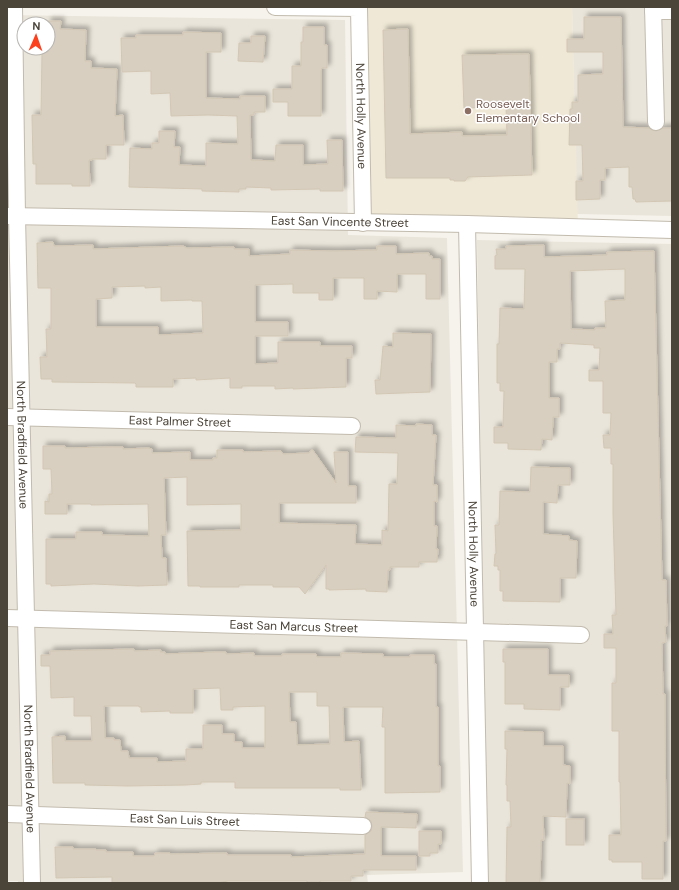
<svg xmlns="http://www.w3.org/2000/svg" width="679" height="890" viewBox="0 0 679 890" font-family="'DM Sans',sans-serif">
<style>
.residential{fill:#eae5da;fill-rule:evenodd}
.education{fill:#efe8d6}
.building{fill:#d8cfc1;stroke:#d3c7b4;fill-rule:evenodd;filter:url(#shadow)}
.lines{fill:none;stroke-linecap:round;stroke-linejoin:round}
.minor-casing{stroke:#c2bbae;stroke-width:18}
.minor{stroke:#fff;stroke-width:16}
.education-dot{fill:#8d6e63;stroke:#fff;stroke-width:1.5}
.labels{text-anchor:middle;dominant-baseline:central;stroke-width:3;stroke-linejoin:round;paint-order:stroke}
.education-label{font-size:12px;fill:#785e54;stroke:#fff;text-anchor:start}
.street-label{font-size:12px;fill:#4b4439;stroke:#fff}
</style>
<defs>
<filter id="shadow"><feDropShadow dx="3.5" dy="-3.5" stdDeviation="2" flood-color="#0004"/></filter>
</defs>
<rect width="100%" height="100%" fill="#f6f3ec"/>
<g class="residential">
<polygon points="572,7 672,7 672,216 577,214"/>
<path d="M7,15L345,20L348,235L447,238L463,872L367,875L368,883H18V881H7ZM24,24H48V48H24Z"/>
<polygon points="477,240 672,244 672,883 487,883"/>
</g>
<polygon class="education" points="275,7 572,7 578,228 363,223 359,8"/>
<g class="building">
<polygon points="584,17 621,17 623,127 649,128 652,130 656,131 663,128 672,128 672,201 636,202 635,199 633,199 632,187 629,187 629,167 605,168 605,180 600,180 600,199 576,200 576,181 583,181 582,145 569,145 570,109 572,109 572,102 578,102 578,75 603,74 603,52 567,52 567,39 584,39"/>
<polygon points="48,21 61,21 60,29 86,30 85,61 91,61 91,68 117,69 115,116 123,115 124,145 106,145 106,159 92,159 92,160 89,160 90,186 72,186 72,184 36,184 36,164 33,164 32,115 41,115 42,52 48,52"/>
<polygon points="303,27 324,27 324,45 327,45 327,68 322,68 321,71 321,116 288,116 288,102 273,102 273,89 292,89 292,66 301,66 301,42 303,42"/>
<polygon points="408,29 410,134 462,132 462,136 507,135 506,107 464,108 462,55 529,54 532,175 468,177 465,181 454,181 454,180 450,180 450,178 386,178 383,30"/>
<polygon points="183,32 221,33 221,52 206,52 206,98 240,99 240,96 265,96 265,112 254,112 254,115 250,115 251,160 275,161 276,145 303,145 303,165 328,164 327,140 342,140 343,191 320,191 320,189 271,190 271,188 246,187 246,189 239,189 239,192 202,191 202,189 129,187 130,148 152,149 152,143 159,143 159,131 175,131 174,147 180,147 179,165 206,166 206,143 238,144 237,116 208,115 171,116 170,93 151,94 151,71 122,72 121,38 136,38 136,35 183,35"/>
<polygon points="251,36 265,36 263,62 238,61 239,43 251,43"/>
<path d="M53,242L54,246L93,245V249L183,246L187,248L234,247V249H249V256L290,254V250L333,251L377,250V246H396V254L429,253V256H432V259H440V299H426V274H397V292L377,291V299H364V278H333V300H319V293H293V284L255,285V322H288V336H255V364L278,363V342H320V346H352V358H346V387L293,389V388L275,389V386H242V388H230V378L196,380V378L173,379V387H136V384L135,383L52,382V379H41L40,357H47L46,329H51V288H38L37,243ZM145,286V288L161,287V301L192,300V301H202L203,333L160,335L158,334V327H96V299L112,298V287Z"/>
<path d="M544,245V257L607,255V252L654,251L662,580H666L667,626H665L666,642L662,643V647L663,694H665V715L666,841H663V879H642V862H612V860H609V835H621L620,782H619V731H612V683H616V648H604V634H613L612,615H616L613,514V464H611V448H604L603,435H610L611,413H603V381H589V370H599L600,348H594V345L560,343V349H557V362H549V398H559V417H553L552,440L542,439L541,450L508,449V443H494V427H503L504,391H500V383H497V344H499L500,308L524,309L525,269H495V256L497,255L496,249H506V246ZM625,269V300L605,301L606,328H595V330L571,329L570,271Z"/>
<polygon points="393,333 431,334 430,392 376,394 375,380 380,380 383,346 393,347"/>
<polygon points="416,424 432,425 432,435 436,435 433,485 437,485 437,502 434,501 434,526 437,526 436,549 438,549 437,562 419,562 419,567 390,567 390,570 388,570 387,592 366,591 366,589 329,590 329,589 326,589 326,565 305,594 299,587 273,587 273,585 239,585 239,587 200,587 200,586 188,586 187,531 241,530 241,504 187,505 187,477 164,478 166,535 161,535 162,558 166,558 167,585 138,586 94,584 51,586 51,584 46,584 46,539 76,539 76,532 102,532 102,535 149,536 148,504 91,505 91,504 67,504 67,514 45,514 45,501 49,502 49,494 52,494 51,469 43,469 43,446 65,446 65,448 108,447 123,447 123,449 148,448 152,449 152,453 190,452 190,460 213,460 213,458 217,458 217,450 243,450 243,452 281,451 283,454 309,453 312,449 336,483 334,452 348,452 348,486 356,486 356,503 279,503 279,523 356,525 355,544 382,545 382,530 388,531 389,484 397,484 398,453 355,452 356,437 396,438 396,425 416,426"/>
<polygon points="531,467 570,468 570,485 558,485 557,503 543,502 543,534 569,536 569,540 577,541 576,578 560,578 560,602 503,601 503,591 500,591 500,570 498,570 498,566 494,566 495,554 496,554 495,525 499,525 500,491 530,492"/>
<path d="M134,649V651L161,650L160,652H165V654L216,652H226V654L254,653V656H282V654H316L317,657H341V653L383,654V657H410V655H434V664H436V707H438V766H440V792L385,793V727H382L383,707H343L344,742L359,741L361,790H340V788H235V782H201V784L186,785L128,786L85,785V783H53L52,737L65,736V741H92L91,716H74V697L51,698L50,666H41V655H50V651ZM220,688L221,710H233V707L265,706V748H242V742H234V734H222V725H203V749H186V761L157,762V758H129L128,751H121L120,740H114V738H105L104,706H139V707H141V712L170,711V713H193V689ZM289,692H317V706H329L330,744L297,745L296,722H290Z"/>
<polygon points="503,649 548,649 548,675 569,675 569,687 560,687 560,710 524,709 524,704 505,704 505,662 503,662"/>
<polygon points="505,731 543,732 543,746 563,746 563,765 570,766 570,784 567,783 566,817 543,816 544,840 541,840 540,883 506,883 507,827 511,827 510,801 507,801 507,785 506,785 507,749 505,749"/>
<polygon points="366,812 417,814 416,828 381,827 381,856 416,856 416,870 363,870 363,876 351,876 351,881 320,881 320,883 307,883 307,881 228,881 217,883 112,883 112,877 56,878 55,847 73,847 73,849 96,849 96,850 106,850 106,852 133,852 133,856 154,856 155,853 170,853 170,854 227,853 227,855 291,855 291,857 365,854 365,835 371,831 372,826 371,821 365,817"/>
<rect x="566" y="819" width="18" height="26"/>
<polygon points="419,831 441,831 441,844 438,844 438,853 430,853 430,856 419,856"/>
</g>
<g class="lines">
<defs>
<g id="minor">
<path id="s1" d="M14,7L17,216L32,883"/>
<path id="s2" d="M275,7L359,8L363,223"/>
<polyline points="653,7 656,122"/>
<polyline points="653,11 672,11"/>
<path id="s3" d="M7,216L467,224L672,230"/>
<path id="s4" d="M467,224L480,883"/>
<path id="s5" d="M7,417L352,426"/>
<path id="s6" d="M7,618L581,635"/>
<path id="s7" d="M7,814L363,826"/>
</g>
</defs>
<use href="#minor" class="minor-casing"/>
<use href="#minor" class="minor"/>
</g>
<circle class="education-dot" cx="468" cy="111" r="4"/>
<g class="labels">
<g class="education-label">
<text x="476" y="104">Roosevelt<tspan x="476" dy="14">Elementary School</tspan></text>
</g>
<g class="street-label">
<text stroke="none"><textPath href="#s2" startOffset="192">North Holly Avenue</textPath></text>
<text stroke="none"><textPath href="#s3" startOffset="333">East San Vincente Street</textPath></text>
<text stroke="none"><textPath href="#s5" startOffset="173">East Palmer Street</textPath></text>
<text stroke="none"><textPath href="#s1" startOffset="438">North Bradfield Avenue</textPath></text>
<text stroke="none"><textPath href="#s4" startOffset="330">North Holly Avenue</textPath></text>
<text stroke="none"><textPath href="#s6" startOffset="287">East San Marcus Street</textPath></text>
<text stroke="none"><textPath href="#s1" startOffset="762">North Bradfield Avenue</textPath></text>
<text stroke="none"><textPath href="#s7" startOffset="178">East San Luis Street</textPath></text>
</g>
</g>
<rect width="679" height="890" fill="none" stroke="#4b4439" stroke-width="16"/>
<g transform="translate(36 36) rotate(2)"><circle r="19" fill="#ffffff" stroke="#b7b4b0"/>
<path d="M0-3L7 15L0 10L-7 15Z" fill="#fc3f1d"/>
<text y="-6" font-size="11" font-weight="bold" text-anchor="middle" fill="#4b4439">N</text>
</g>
</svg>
